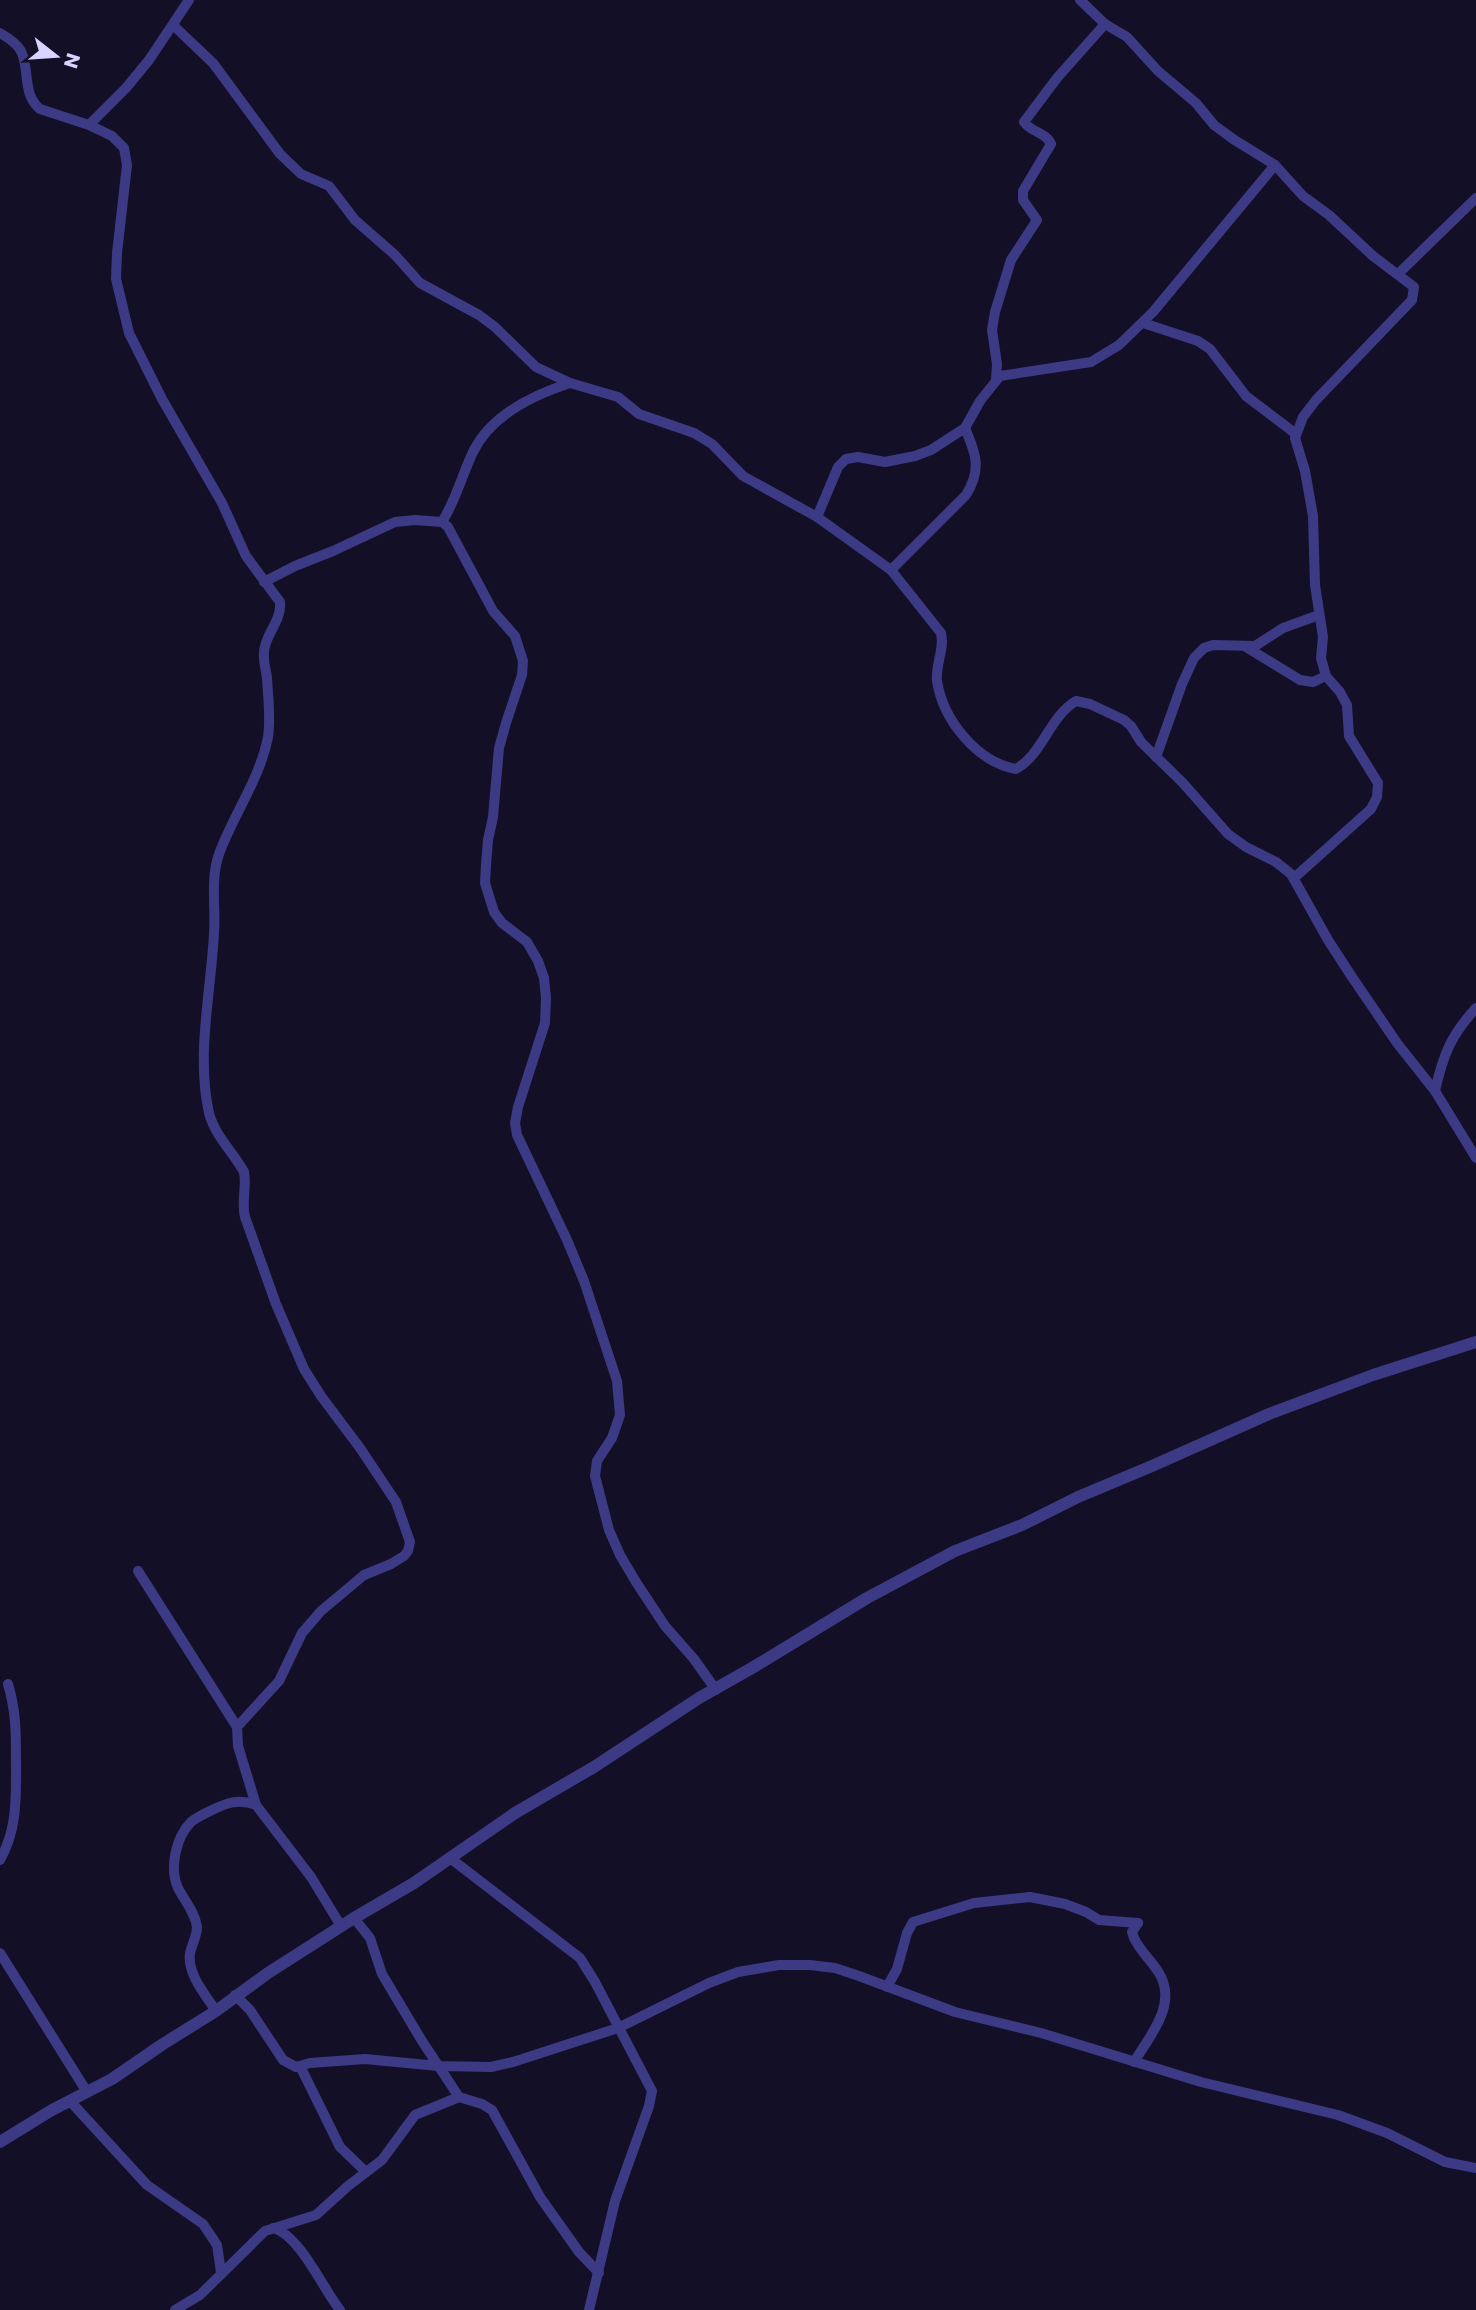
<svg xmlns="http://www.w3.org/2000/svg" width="1476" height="2310" viewBox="0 0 1476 2310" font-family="Poppins,sans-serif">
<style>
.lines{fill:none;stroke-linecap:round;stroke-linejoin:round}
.minor{stroke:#3d3a85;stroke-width:10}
.tertiary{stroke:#3d3a85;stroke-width:12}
</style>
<rect width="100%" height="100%" fill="#130f26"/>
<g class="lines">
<g class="minor">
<polyline points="1080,0 1105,24 1127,37 1158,71 1196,103 1214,125 1233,139 1275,165 1303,196 1329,215 1373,256 1414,287 1412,300 1316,400 1303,417 1295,438 1305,471 1313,516 1315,585 1323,637 1321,658 1326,676 1340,692 1347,705 1349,736 1378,783 1377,797 1371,809 1294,878"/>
<path d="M173,25L213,63L280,154L301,174L329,186L355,220L395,255L420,283L479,315L495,327L536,367L570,383L618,397L639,414L694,433L712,444L743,476L817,517L891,570L941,633C945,649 935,665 937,681C943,720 977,762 1016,769C1043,754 1049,717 1076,701L1090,704L1124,720L1131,726L1141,742L1182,782L1228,834L1246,847L1276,862L1291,874L1328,940L1352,977L1397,1043L1435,1091L1476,1158"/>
<path d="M0,33C7,37 17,44 21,51C30,69 22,95 40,109L89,125L112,136L124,148L127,165L117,253L116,279L129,333L162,399L222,503L246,556L280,602C282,621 265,634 264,652C263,661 266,670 267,678C268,697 271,719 268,737C260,779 233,815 219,854C210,880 216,907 214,933C211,993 196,1054 209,1113C215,1136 233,1152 244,1172C247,1187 241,1202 245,1217L276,1304L304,1369L321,1396L360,1448L396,1502L410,1542L408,1551L404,1556L391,1564L364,1575L321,1611L302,1633L279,1681L237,1727L238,1746L256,1805L311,1877L341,1926"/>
<polyline points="89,125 126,88 149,60 189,0"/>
<polyline points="1398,274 1476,198"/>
<polyline points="1143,323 1198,341 1210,349 1246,396 1296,434"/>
<path d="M996,379L997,364L992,330L995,312L1011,260L1037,220L1023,200V191L1051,144C1046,132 1030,132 1024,122L1057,78L1105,24"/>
<polyline points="817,517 838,467 846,459 858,457 885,462 915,456 931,450 965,428 980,401 1000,376 1091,362 1119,345 1153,312 1275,165"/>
<path d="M442,522C456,500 462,475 473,452C491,415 533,395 570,383"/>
<path d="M891,570L966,495C982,469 976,454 965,428"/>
<polyline points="264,582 295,566 333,551 395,522 415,520 442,522 448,527 493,611 515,636 523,661 522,675 506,723 499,748 493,817 488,840 486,865 485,883 494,912 502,923 527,942 538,961 544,978 546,998 545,1023 518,1107 515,1123 517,1135 567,1240 584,1281 617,1381 620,1415 612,1438 597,1461 595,1476 609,1530 620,1555 636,1582 665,1626 694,1659 716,1690"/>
<polyline points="1246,647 1300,680 1313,682 1326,676"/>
<polyline points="1156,757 1182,684 1194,658 1204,648 1213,645 1255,646 1283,628 1319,615"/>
<path d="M1435,1091C1443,1055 1451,1035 1476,1008"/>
<polyline points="138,1571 237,1727"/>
<polyline points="450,1858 580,1958 595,1982 652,2091 649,2106 615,2201 589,2310"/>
<path d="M0,1860C18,1828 16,1795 16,1759C16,1732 16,1711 8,1684"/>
<polyline points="354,1918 370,1938 382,1974 422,2041 459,2097 482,2104 492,2110 540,2197 579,2252 599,2273"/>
<polyline points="0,1953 87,2092"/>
<polyline points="887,1987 897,1969 907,1933 913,1922 974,1903 1030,1897 1065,1904 1086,1912 1099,1920 1138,1923"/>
<polyline points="235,1995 250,2010 283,2060 296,2067 310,2063 365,2059 438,2066 491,2067 513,2062 618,2028 709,1983 738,1972 779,1965 810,1965 835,1968 859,1976 955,2012 1041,2033 1201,2082 1338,2115 1387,2133 1445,2162 1476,2168"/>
<path d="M216,2011C205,1994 187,1974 190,1953C192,1944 197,1936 197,1927C195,1912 184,1900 178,1888C169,1868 176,1837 191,1822C197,1817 204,1814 210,1811C226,1803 239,1798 256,1805"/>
<path d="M1134,2062C1150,2036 1178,2004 1159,1973C1151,1960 1140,1951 1134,1938L1132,1932L1138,1923"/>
<polyline points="300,2066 340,2147 366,2172"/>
<polyline points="70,2101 147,2185 203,2224 217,2245 221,2272"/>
<path d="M273,2228C300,2235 323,2289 340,2310"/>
<polyline points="175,2310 200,2295 265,2231 316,2215 348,2186 382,2160 415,2115 459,2097"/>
</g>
<polyline class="tertiary" points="0,2142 52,2110 112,2079 163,2044 216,2011 268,1973 354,1918 414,1883 515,1813 594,1767 699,1698 752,1668 867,1598 955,1551 1022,1525 1078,1497 1152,1466 1269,1414 1373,1375 1476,1342"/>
</g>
<g transform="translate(56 56) rotate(107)" stroke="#130f26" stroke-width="5" paint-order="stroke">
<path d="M0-5L12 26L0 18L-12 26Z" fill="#d9d4ff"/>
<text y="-10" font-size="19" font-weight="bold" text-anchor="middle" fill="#d9d4ff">N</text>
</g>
</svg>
